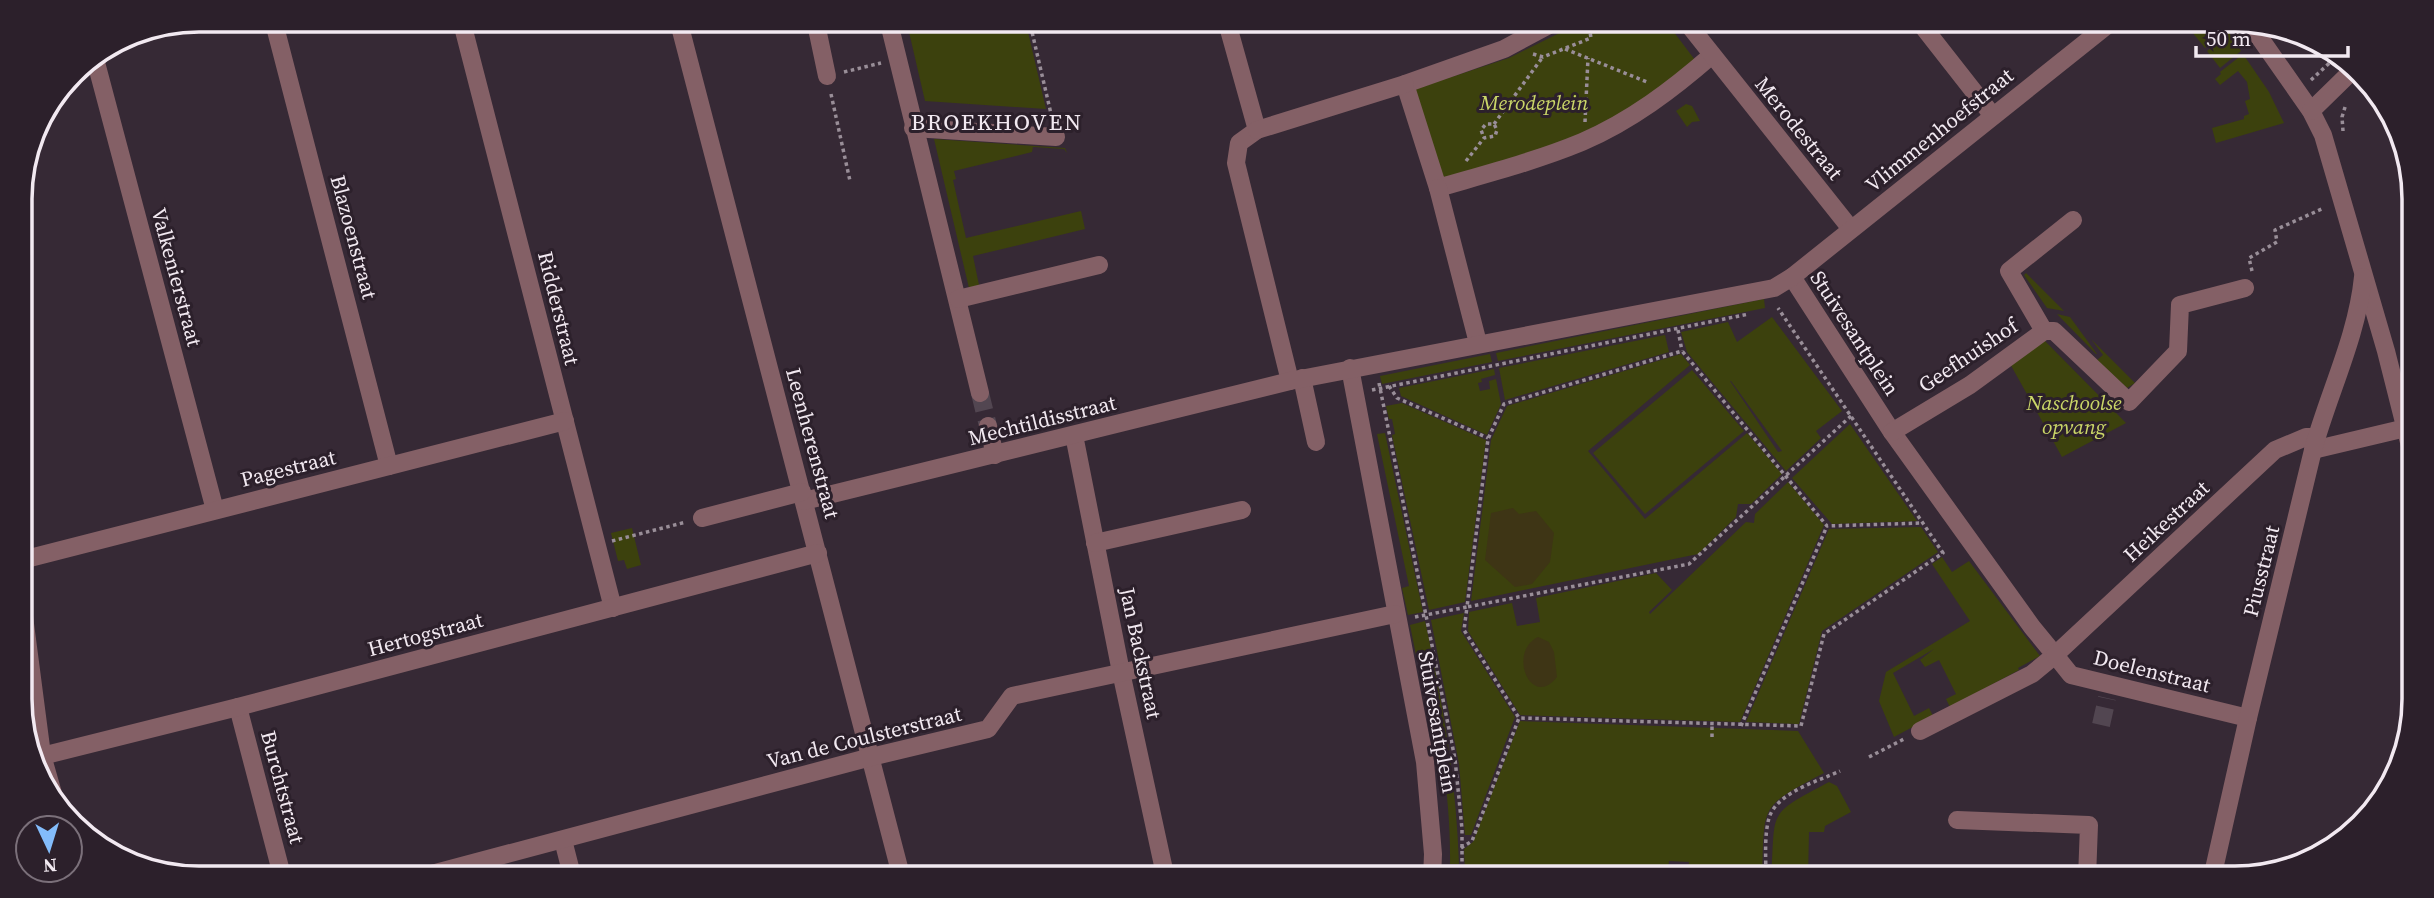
<svg xmlns="http://www.w3.org/2000/svg" width="2434" height="898" viewBox="0 0 2434 898" font-family="'Source Serif 4',serif">
<style>
.green{fill:#3c410d;fill-rule:evenodd}
.sand{fill:#3e3515}
.lines{fill:none;stroke-linecap:round;stroke-linejoin:round}
.minor-tunnel{stroke:#524651;stroke-width:18;stroke-dasharray:18 9;stroke-linecap:butt}
.path{stroke:#998e98;stroke-width:3.5;stroke-dasharray:3.5 3.5;stroke-linecap:butt}
.minor{stroke:#846066;stroke-width:18}
.labels{text-anchor:middle;dominant-baseline:central;stroke-width:6;stroke-linejoin:round;paint-order:stroke}
.park-label{font-size:21px;font-style:italic;fill:#cbd768;stroke:#2c202b}
.street-label{font-size:21px;fill:#f2e9f1;stroke:#2c202b}
.neighbourhood-label{font-size:23px;letter-spacing:2px;fill:#f2e9f1;stroke:#2c202b}
.rim{fill:none;stroke:#f2e9f1;stroke-width:3.5}
</style>
<rect width="100%" height="100%" fill="#362935"/>
<g class="green">
<polygon points="906,19 1025,19 1046,109 925,101"/>
<polygon points="1588,19 1664,19 1698,64 1656,97 1550,151 1439,183 1412,90 1509,58"/>
<polygon points="2209,19 2220,19 2228,30 2205,48 2192,32"/>
<polygon points="2229,33 2241,51 2220,68 2207,51"/>
<polygon points="2243,54 2269,92 2284,123 2216,143 2212,128 2244,119 2244,116 2249,114 2245,101 2250,99 2247,82 2238,71 2220,85 2215,79 2221,74 2220,72"/>
<polygon points="1686,104 1692,106 1700,121 1692,122 1687,127 1676,111"/>
<polygon points="934,139 1065,148 1067,153 1064,149 1033,147 1032,152 954,171 956,179 953,180 966,238 1081,211 1085,229 973,256 979,285 969,288"/>
<polygon points="2026,273 2064,311 2047,308 2024,275"/>
<polygon points="1764,299 1765,308 1498,361 1496,353"/>
<polygon points="2057,314 2070,317 2097,354 2096,354"/>
<path d="M1772,317L1842,411L1816,431L1821,438L1786,471L1687,352L1681,332L1728,322L1737,342ZM1730,381H1731L1782,451L1778,452Z"/>
<polygon points="1665,335 1669,352 1505,400 1499,368"/>
<polygon points="2091,339 2135,383 2127,388 2097,360 2103,355"/>
<polygon points="2044,340 2126,423 2062,457 2009,362"/>
<polygon points="1490,354 1492,362 1382,384 1380,376"/>
<polygon points="1681,354 1690,365 1588,451 1645,519 1747,433 1782,474 1751,504 1738,504 1736,517 1698,554 1471,601 1491,440 1507,406"/>
<polygon points="1494,369 1495,375 1481,379 1482,382 1478,383 1480,391 1490,389 1489,381 1496,379 1501,404 1487,435 1401,396 1399,388"/>
<polygon points="1692,370 1744,431 1645,514 1593,453"/>
<polygon points="1402,403 1486,440 1465,602 1429,610 1392,435 1395,434 1392,419 1389,419 1386,406"/>
<polygon points="1850,424 1917,521 1832,524 1792,478"/>
<polygon points="1385,433 1423,612 1408,615 1402,588 1409,586 1377,434"/>
<polygon points="1788,482 1824,525 1740,722 1520,715 1468,631 1469,612 1512,603 1517,626 1540,622 1536,598 1656,573 1672,590 1649,612 1650,614 1746,522 1754,523 1755,514"/>
<polygon points="1921,527 1938,552 1822,631 1799,724 1746,722 1829,529"/>
<polygon points="632,528 641,565 627,569 624,560 618,561 611,533"/>
<polygon points="1942,557 1952,572 1969,561 2040,656 2018,668 2019,670 1950,707 1946,699 1956,694 1939,660 1925,667 1920,660 1934,649 1893,673 1914,716 1929,708 1933,716 1894,737 1879,701 1886,672 1970,621 1932,564"/>
<polygon points="1464,613 1461,631 1515,717 1471,835 1465,835 1459,764 1431,620"/>
<path d="M1425,621C1443,704 1456,779 1459,864H1450C1451,794 1438,726 1424,659L1417,660L1410,625Z"/>
<path d="M1520,721L1798,731L1824,773C1757,808 1765,805 1762,878H1693V869L1688,868L1689,862L1669,861L1668,869L1629,868L1628,871L1468,867L1469,872L1465,871L1464,849L1473,842Z"/>
<path d="M1829,782L1837,786L1851,812L1825,826L1824,832H1809L1808,878H1771C1776,809 1765,816 1829,782Z"/>
</g>
<g class="sand">
<polygon points="1513,508 1519,514 1536,511 1554,533 1550,562 1532,584 1515,587 1485,560 1491,513"/>
<path d="M1538,637L1549,642L1554,652L1557,677C1531,710 1507,652 1538,637Z"/>
</g>
<g class="lines">
<g class="minor-tunnel">
<polyline points="980,393 988,426"/>
<polyline points="2101,725 2107,698"/>
</g>
<g class="path">
<polyline points="1029,19 1052,118"/>
<polyline points="1565,49 1647,82"/>
<polyline points="1533,54 1543,57 1591,38 1588,19"/>
<polyline points="844,72 881,63"/>
<polyline points="2311,80 2336,57"/>
<polyline points="831,94 850,181"/>
<polyline points="1585,122 1588,58"/>
<polyline points="1494,124 1542,58"/>
<polyline points="2343,131 2342,117 2346,104"/>
<polyline points="1466,161 1484,138 1495,136 1497,130 1494,124 1486,124 1481,130 1484,138"/>
<polyline points="2252,271 2249,258 2277,242 2275,230 2324,208"/>
<polyline points="1678,330 1682,351"/>
<polyline points="1379,383 1455,759 1462,829 1462,871 1455,879"/>
<polyline points="1389,386 1397,398 1488,438"/>
<polyline points="1372,390 1749,314"/>
<polyline points="1851,416 1689,564 1467,607 1488,439 1504,404 1682,351 1827,526 1923,523"/>
<polyline points="612,541 686,522"/>
<polyline points="1415,617 1467,607 1464,630 1519,718"/>
<polyline points="1741,726 1827,526"/>
<polyline points="1712,737 1712,725"/>
<polyline points="1869,757 1904,739"/>
<polyline points="1461,848 1472,841 1519,718 1801,726 1824,634 1943,553 1778,308"/>
<path d="M1766,878C1766,860 1764,836 1769,818C1777,792 1819,781 1840,771"/>
</g>
<g class="minor">
<polyline points="273,19 389,466"/>
<polyline points="461,19 613,608"/>
<polyline points="678,19 902,879"/>
<polyline points="815,19 827,76"/>
<polyline points="888,19 980,393"/>
<polyline points="1226,19 1257,130 1239,143 1236,163 1290,381"/>
<path d="M1560,19L1504,49L1405,84L1438,188C1486,174 1536,161 1582,142C1631,121 1673,89 1712,55"/>
<polyline points="1684,19 1851,229"/>
<polyline points="1917,19 1993,116"/>
<polyline points="2248,21 2311,111 2323,135 2386,351 2410,446"/>
<polyline points="94,55 215,510"/>
<polyline points="2311,111 2354,69"/>
<polyline points="913,128 1056,137"/>
<polyline points="1257,130 1405,84"/>
<polyline points="1438,188 1478,343"/>
<polyline points="1792,277 1892,432 2032,627 2055,655 2032,674 1920,731"/>
<polyline points="958,299 1099,265"/>
<polyline points="2044,331 2009,271 2073,220"/>
<polyline points="1350,368 1425,762 1433,854 1432,879"/>
<polyline points="1302,378 1316,442"/>
<polyline points="988,426 995,455"/>
<polyline points="1892,432 1970,385 2044,331 2054,331 2129,402 2178,351 2180,305 2245,288"/>
<polyline points="1074,435 1121,672 1166,879"/>
<polyline points="2313,450 2410,427"/>
<polyline points="804,501 1290,381 1774,288 1792,277 2115,19"/>
<polyline points="702,518 802,492"/>
<polyline points="1095,543 1242,510"/>
<polyline points="22,560 565,421"/>
<polyline points="22,601 42,755 54,797"/>
<polyline points="238,707 283,879"/>
<polyline points="2248,718 2071,675 2055,655 2275,450 2306,437 2317,437"/>
<polyline points="34,758 238,707 818,553"/>
<polyline points="1957,820 2089,825 2087,878"/>
<polyline points="563,840 573,879"/>
<path d="M2212,878L2248,718L2313,450C2329,392 2357,337 2363,277"/>
<polyline points="413,879 871,757 988,729 1012,696 1395,614"/>
<polyline points="1302,879 1347,879"/>
</g>
</g>
<g class="labels">
<g class="park-label">
<text x="1534" y="102">Merodeplein</text>
<text x="2074" y="402">Naschoolse<tspan x="2074" dy="24">opvang</tspan></text>
</g>
<g class="street-label">
<text transform="translate(1799 128) rotate(51)">Merodestraat</text>
<text transform="translate(1939 130) rotate(-39)">Vlimmenhoefstraat</text>
<text transform="translate(354 237) rotate(75)">Blazoenstraat</text>
<text transform="translate(177 277) rotate(75)">Valkenierstraat</text>
<text transform="translate(559 308) rotate(76)">Ridderstraat</text>
<text transform="translate(1855 333) rotate(57)">Stuivesantplein</text>
<text transform="translate(1968 355) rotate(-34)">Geefhuishof</text>
<text transform="translate(1042 420) rotate(-14)">Mechtildisstraat</text>
<text transform="translate(813 443) rotate(75)">Leenherenstraat</text>
<text transform="translate(288 468) rotate(-14)">Pagestraat</text>
<text transform="translate(2166 521) rotate(-43)">Heikestraat</text>
<text transform="translate(2261 571) rotate(-76)">Piusstraat</text>
<text transform="translate(425 634) rotate(-15)">Hertogstraat</text>
<text transform="translate(1141 653) rotate(78)">Jan Backstraat</text>
<text transform="translate(2152 671) rotate(14)">Doelenstraat</text>
<text transform="translate(1438 722) rotate(80)">Stuivesantplein</text>
<text transform="translate(864 737) rotate(-14)">Van de Coulsterstraat</text>
<text transform="translate(283 787) rotate(75)">Burchtstraat</text>
</g>
<g class="neighbourhood-label">
<text x="997" y="122">BROEKHOVEN</text>
</g>
</g>
<path d="M0 0H2434V898H0ZM199 32H2235A167 167 0 0 1 2402 199V699A167 167 0 0 1 2235 866H199A167 167 0 0 1 32 699V199A167 167 0 0 1 199 32Z" fill="#2c202b" fill-rule="evenodd"/>
<path class="rim" d="M199 32H2235A167 167 0 0 1 2402 199V699A167 167 0 0 1 2235 866H199A167 167 0 0 1 32 699V199A167 167 0 0 1 199 32Z"/>
<g transform="translate(49 849) rotate(176)"><circle r="33" fill="#2c202b" stroke="#7b707a" stroke-width="2"/>
<path d="M0-5L12 26L0 18L-12 26Z" fill="#83bcfb"/>
<text y="-10" font-size="19" font-weight="bold" text-anchor="middle" fill="#f2e9f1">N</text>
</g>
<path d="M2196 46v10h152v-10" fill="none" stroke="#f2e9f1" stroke-width="3.5"/>
<text x="2206" y="46" font-size="21" fill="#f2e9f1" stroke="#2c202b" stroke-width="5" paint-order="stroke">50 m</text>
</svg>
